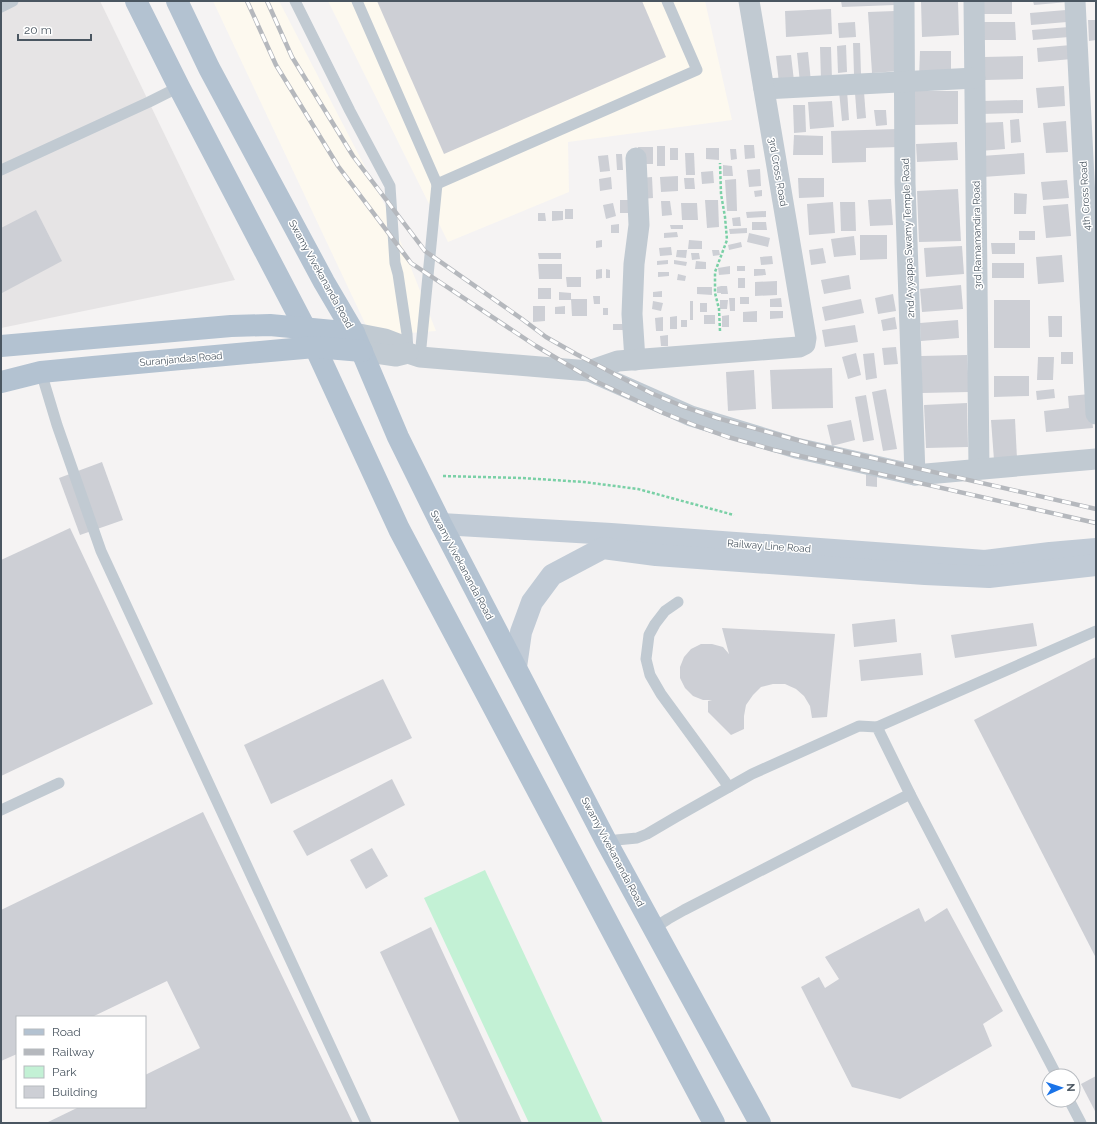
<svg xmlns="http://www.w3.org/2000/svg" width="1097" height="1124" viewBox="0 0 1097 1124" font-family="Raleway,sans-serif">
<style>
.commercial{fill:#fdf9ef}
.education{fill:#e6e4e5}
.green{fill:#c3f1d5}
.building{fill:#cdcfd5}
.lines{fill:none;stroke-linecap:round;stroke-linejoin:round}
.path{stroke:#7ad0a6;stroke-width:2.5;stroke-dasharray:3 2;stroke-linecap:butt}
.service{stroke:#c1cad2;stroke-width:11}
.minor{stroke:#c1cad2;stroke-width:21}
.secondary{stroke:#c1cbd6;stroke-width:22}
.primary{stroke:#b3c2d1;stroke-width:22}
.rail-casing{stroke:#b5b8bd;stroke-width:4.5}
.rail{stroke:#fff;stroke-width:3;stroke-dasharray:9;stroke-linecap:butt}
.labels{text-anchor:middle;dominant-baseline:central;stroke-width:3;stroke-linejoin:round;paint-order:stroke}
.street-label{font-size:10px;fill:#4a5661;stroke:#fff}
</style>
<rect width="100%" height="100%" fill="#f5f3f3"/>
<g class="commercial">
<polygon points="213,1 279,1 390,215 436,331 371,336"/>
<polygon points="328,1 705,1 732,120 568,142 569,192 448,242"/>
</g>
<polygon class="education" points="1,1 100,1 235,280 1,328"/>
<polygon class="green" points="485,870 603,1123 529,1123 424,898"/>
<g class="building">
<polygon points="377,1 642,1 666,57 444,154"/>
<polygon points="841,1 895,1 895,5 842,7"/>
<polygon points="921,1 958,1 959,35 922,37"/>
<polygon points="1012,1 1012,14 981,14 981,2"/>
<polygon points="1033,1 1068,1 1068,2 1034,5"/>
<polygon points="831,9 832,34 786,37 785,11"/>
<polygon points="1066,10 1067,22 1031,25 1030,13"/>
<polygon points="895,11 899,71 872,73 868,12"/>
<polygon points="1088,20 1096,20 1096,40 1089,41"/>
<polygon points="855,22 856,37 839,38 838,23"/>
<polygon points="983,22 1015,22 1016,40 983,40"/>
<polygon points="1069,27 1069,37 1033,40 1032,30"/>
<polygon points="853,43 860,43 861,74 854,74"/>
<polygon points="846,45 847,72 838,73 837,46"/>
<polygon points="1071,45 1072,59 1038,62 1037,48"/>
<polygon points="820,47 831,47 832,80 821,80"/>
<polygon points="920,51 951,51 951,78 919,78"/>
<polygon points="808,52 811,82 800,83 797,53"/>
<polygon points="791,55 794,81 779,83 776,56"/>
<polygon points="1023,56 1023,79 985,80 984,57"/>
<polygon points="1064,86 1065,106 1038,108 1036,88"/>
<polygon points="847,90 849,120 842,121 839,91"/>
<polygon points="913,91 958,91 958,124 914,125"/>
<polygon points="864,92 866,118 857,119 855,93"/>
<polygon points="1023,100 1023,113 981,114 981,101"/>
<polygon points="832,101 834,127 810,129 808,102"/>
<polygon points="793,105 805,105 806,132 794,133"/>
<polygon points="874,110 886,110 887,125 876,126"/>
<polygon points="1019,119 1021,142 1011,143 1010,120"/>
<polygon points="1066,121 1068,152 1046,153 1043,123"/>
<polygon points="1003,122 1005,149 980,151 978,123"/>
<polygon points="898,129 898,147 866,148 866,162 832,163 831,131"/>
<polygon points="794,135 823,136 823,155 793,155"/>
<polygon points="957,142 958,160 917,162 916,144"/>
<polygon points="744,145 754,145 755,158 745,159"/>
<rect x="657" y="146" width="8" height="20"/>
<polygon points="638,147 653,147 653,164 639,164"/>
<rect x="670" y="148" width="8" height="12"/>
<polygon points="706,148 719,148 719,160 706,159"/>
<polygon points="730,149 736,149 737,159 731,160"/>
<polygon points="685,153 694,153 695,175 686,175"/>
<polygon points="1024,153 1025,174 983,177 981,156"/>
<polygon points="616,154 622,154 623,170 617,170"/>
<polygon points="608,155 610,171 600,172 598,156"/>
<polygon points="723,165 732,166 733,176 723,176"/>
<polygon points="760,169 761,186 749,187 747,170"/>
<polygon points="713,171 714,183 702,184 701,172"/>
<polygon points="678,176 678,191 661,192 660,177"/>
<polygon points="611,177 612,189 600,191 599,179"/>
<polygon points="652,177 653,198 641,199 639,178"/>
<polygon points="684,178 694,178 695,189 685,189"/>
<polygon points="798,178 824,178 824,197 799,198"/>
<polygon points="736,179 737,211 727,211 725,180"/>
<polygon points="1067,180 1069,198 1043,200 1041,182"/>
<polygon points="958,189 961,241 919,242 917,191"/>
<polygon points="762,190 762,196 755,197 754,191"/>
<polygon points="1014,193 1027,194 1026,214 1014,214"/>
<polygon points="891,199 893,225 870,226 868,200"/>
<rect x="620" y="200" width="9" height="13"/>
<polygon points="705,200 718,200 719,227 707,228"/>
<polygon points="661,201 670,201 672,215 662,216"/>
<polygon points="833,202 835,233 809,235 807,204"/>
<polygon points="840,202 855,202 856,231 841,231"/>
<polygon points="613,203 616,216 606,219 603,205"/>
<polygon points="681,203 697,203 698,220 682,220"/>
<polygon points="1068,204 1071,236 1046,238 1043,206"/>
<rect x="565" y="209" width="8" height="10"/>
<polygon points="36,210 62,261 2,293 1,291 1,228"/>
<polygon points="552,211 563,211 563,220 552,221"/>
<polygon points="766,211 766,217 747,218 746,212"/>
<polygon points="538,213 545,213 546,221 538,221"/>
<polygon points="740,217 741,226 733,226 732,218"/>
<polygon points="752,222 766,222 767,230 752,230"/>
<polygon points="619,224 619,233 611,233 611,225"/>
<polygon points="670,225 683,225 683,229 671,229"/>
<polygon points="747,228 747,233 730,234 729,229"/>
<rect x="1019" y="231" width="16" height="9"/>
<polygon points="677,232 678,237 664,238 664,233"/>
<polygon points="749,233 770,238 768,247 747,242"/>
<polygon points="860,235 887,235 887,259 860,260"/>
<polygon points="854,236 856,255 834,257 831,239"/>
<polygon points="602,240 602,247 596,248 596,241"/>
<polygon points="689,240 702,241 702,249 688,249"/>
<polygon points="741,242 742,247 729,250 728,245"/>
<polygon points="991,243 1015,243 1015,254 992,254"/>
<polygon points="962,246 964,274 926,277 924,248"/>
<polygon points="671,247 672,255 660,256 659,248"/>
<polygon points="823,248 826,263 811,265 809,250"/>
<polygon points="677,250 687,250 686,258 676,257"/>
<polygon points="712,250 719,250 720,255 713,256"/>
<polygon points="538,253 561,253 561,259 539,259"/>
<polygon points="691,253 699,253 700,259 692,260"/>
<polygon points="1062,255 1064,282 1038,284 1036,257"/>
<polygon points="772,256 773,264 761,265 760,257"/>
<polygon points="668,260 668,264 657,265 657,261"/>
<polygon points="674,260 687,262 686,266 674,264"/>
<polygon points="696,261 706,262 706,269 695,269"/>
<rect x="992" y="263" width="32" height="15"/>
<polygon points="538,264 562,264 562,279 539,279"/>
<polygon points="730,266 730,274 719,275 718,268"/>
<rect x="737" y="266" width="8" height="5"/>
<polygon points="602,269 602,278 596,279 596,270"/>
<polygon points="606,269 610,270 610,278 606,278"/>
<polygon points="754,269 765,269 766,275 754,276"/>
<polygon points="658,272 669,272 669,276 658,277"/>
<polygon points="678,274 686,276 685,281 677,280"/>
<polygon points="849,275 851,289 824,294 821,280"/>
<polygon points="566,277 581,277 581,287 567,287"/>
<rect x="738" y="278" width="7" height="10"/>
<polygon points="777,281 777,295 755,296 755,282"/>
<polygon points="961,285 963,309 922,312 920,289"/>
<polygon points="721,286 727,286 728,294 721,294 721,293 717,293 717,287"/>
<polygon points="697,287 712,287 712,295 697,294"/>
<rect x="538" y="288" width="13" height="11"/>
<polygon points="662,291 662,297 653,297 653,292"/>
<polygon points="559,292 571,293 571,300 559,300"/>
<polygon points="893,294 896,311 878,314 875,298"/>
<polygon points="593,296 600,296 600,304 594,304"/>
<rect x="740" y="297" width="9" height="7"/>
<polygon points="729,298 735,298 735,311 730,311"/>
<polygon points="781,298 782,307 770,307 770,299"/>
<polygon points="571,299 587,299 587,316 572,316"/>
<polygon points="861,299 864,313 825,321 822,307"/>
<polygon points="720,300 728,300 727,309 720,309"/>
<rect x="994" y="300" width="36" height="48"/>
<polygon points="653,301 663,303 661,311 652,309"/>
<rect x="690" y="301" width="3" height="19"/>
<rect x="700" y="303" width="7" height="9"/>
<polygon points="533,306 545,306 545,321 533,322"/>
<polygon points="565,306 565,314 555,314 555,307"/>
<rect x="603" y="308" width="5" height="7"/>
<polygon points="757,311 757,322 743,322 743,312"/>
<polygon points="770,311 783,311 783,318 770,319"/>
<rect x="704" y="315" width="11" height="9"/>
<polygon points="729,315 729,327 722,327 722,316"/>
<polygon points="677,316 677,329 670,329 670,317"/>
<polygon points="1048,316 1062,316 1062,337 1049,337"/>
<polygon points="663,317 663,331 656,331 655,318"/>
<polygon points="895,317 897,329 883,331 881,320"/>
<rect x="681" y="320" width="6" height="7"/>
<polygon points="958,320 959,338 921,341 920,323"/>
<polygon points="613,324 624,324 625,330 613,330"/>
<polygon points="855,325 858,342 825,347 822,330"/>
<polygon points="668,335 668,346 661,346 660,336"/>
<polygon points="896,347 898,364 884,365 882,348"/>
<rect x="1061" y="352" width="12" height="12"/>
<polygon points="856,353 861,375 848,379 842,357"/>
<polygon points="874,353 877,378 866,380 863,354"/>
<polygon points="967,355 969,392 922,393 921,356"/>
<polygon points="1038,357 1054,357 1053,380 1037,380"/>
<polygon points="832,368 833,408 772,409 770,370"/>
<polygon points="754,370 756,409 728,411 726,372"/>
<polygon points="994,376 1029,376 1029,396 994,397"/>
<polygon points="886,389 897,449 883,451 872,392"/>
<polygon points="1054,389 1055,398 1037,400 1036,391"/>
<polygon points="1090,394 1093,428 1046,432 1044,411 1069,408 1068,396"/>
<polygon points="866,395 874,440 863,442 855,397"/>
<polygon points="967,403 968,447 926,448 924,405"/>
<polygon points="1015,419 1017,459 994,460 991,420"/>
<polygon points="851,420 855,440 832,446 827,425"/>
<polygon points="102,462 123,520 80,535 59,478"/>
<polygon points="866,474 877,475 877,487 866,486"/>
<polygon points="70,528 153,704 1,776 1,560"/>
<polygon points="895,619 897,642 854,647 852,624"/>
<polygon points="1033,623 1037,646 955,658 951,635"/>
<polygon points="722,628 835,634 827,717 812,718 810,706 804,696 796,689 785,684 773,684 761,687 753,695 746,705 744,716 744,729 731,735 708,712 708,701 712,700 703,700 693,696 685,688 680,678 680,667 684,657 691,649 701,644 712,644 723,647 729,654"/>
<polygon points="921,653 923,675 861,681 859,660"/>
<polygon points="1096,657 1096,958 974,720"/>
<polygon points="383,679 412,738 271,804 244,745"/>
<polygon points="392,779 405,805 307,856 293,831"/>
<polygon points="203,812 353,1123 46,1123 79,1107 145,1107 145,1075 200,1048 167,981 92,1017 17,1017 17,1054 1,1061 1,910"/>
<polygon points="372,848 388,876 366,889 350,860"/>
<polygon points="919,908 925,922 947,908 1003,1011 983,1024 992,1046 900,1099 852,1087 801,987 819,977 825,988 839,979 825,957"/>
<polygon points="431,927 522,1123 460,1123 380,952"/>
<polygon points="1096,1076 1096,1113 1081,1084"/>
</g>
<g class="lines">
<g class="path">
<polyline points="720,331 719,309 715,293 715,272 727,240 725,217 721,194 720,163"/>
<polyline points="443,476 522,478 584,482 638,489 734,515"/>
</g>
<g class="service">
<polyline points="295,1 350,111 390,186 395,263 398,274 407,334 408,352"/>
<polyline points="357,1 437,184 697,70 667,1"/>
<polyline points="1,7 13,1"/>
<polyline points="1,170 149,102 179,87"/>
<polyline points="420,357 437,184"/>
<polyline points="41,372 57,425 101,551 366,1123"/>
<polyline points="678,602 665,611 655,624 649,635 646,659 650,675 661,694 729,787"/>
<polyline points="877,727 1096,631"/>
<polyline points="1,810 59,783"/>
<polyline points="606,841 637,838 647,834 676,817 752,774 859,726 877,727 910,794 1057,1076"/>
<polyline points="654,928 668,919 684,910 910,794"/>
<polyline points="1069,1100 1081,1123"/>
</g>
<g class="minor">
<polyline points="904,1 905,183 915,475"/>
<polyline points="974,1 979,469"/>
<polyline points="1075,1 1096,414"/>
<polyline points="764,89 975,78"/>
<polyline points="354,333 385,339 398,344 408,353 420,357 589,371 691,416 796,448 915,475 1096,459"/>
<polyline points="362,351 396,356 408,353"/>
<polyline points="635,360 632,314 634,264 639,225 636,158"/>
<polyline points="589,371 618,361 799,347 805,344 806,338 749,1"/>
</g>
<g class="secondary">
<polyline points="441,524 611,534 985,561 1050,553 1096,549"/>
<polyline points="516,667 521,632 532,602 552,575 603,548 656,555 925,574 989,577 1096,565"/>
</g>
<g class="primary">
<polyline points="136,1 179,87 315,347 399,529 714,1123"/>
<polyline points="177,1 209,68 324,282 354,333 398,437 441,524 606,841 760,1123"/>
<polyline points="1,346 231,326 270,325 354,333"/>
<polyline points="1,382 41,372 93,367 315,347 362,351"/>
</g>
<defs>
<g id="rail">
<polyline points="247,1 276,65 338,166 411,263 536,346 595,381 661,412 694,425 728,437 774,450 1096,523"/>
<polyline points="267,1 292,57 353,156 425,251 522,319 546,337 576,354 651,393 682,406 717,418 815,445 1096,509"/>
</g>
</defs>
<use href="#rail" class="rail-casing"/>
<use href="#rail" class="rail"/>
</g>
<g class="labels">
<g class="street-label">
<text transform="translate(778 172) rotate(80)">3rd Cross Road</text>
<text transform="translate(1085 196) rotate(-93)">4th Cross Road</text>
<text transform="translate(977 235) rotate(-91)">3rd Ramamandira Road</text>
<text transform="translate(908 238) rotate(-92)">2nd Ayyappa Swamy Temple Road</text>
<text transform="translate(321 274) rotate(61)">Swamy Vivekananda Road</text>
<text transform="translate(181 359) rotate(-5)">Suranjandas Road</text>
<text transform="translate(769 546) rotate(4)">Railway Line Road</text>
<text transform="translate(462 565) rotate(62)">Swamy Vivekananda Road</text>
<text transform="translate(613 852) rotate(62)">Swamy Vivekananda Road</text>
</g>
</g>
<rect width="1097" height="1124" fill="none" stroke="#4a5661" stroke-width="4"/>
<rect x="16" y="1016" width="130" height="92" fill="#ffffff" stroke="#b7bbc0"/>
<rect x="24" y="1029" width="20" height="6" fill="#b3c2d1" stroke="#b7bbc0"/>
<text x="52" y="1036" font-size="12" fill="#4a5661">Road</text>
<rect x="24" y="1049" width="20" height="6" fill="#b5b8bd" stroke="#b7bbc0"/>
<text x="52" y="1056" font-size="12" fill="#4a5661">Railway</text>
<rect x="24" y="1066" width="20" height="12" fill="#c3f1d5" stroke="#b7bbc0"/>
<text x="52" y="1076" font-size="12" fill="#4a5661">Park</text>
<rect x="24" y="1086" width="20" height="12" fill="#cdcfd5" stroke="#b7bbc0"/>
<text x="52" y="1096" font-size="12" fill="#4a5661">Building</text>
<g transform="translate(1061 1088) rotate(87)"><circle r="19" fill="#ffffff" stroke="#b7bbc0"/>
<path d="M0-3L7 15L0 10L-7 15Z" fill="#1a73e8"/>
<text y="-6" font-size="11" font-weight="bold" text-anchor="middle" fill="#4a5661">N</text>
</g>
<path d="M18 34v6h73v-6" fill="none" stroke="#4a5661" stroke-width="2"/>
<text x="24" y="34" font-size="12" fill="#4a5661" stroke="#ffffff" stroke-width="3" paint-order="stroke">20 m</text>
</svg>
